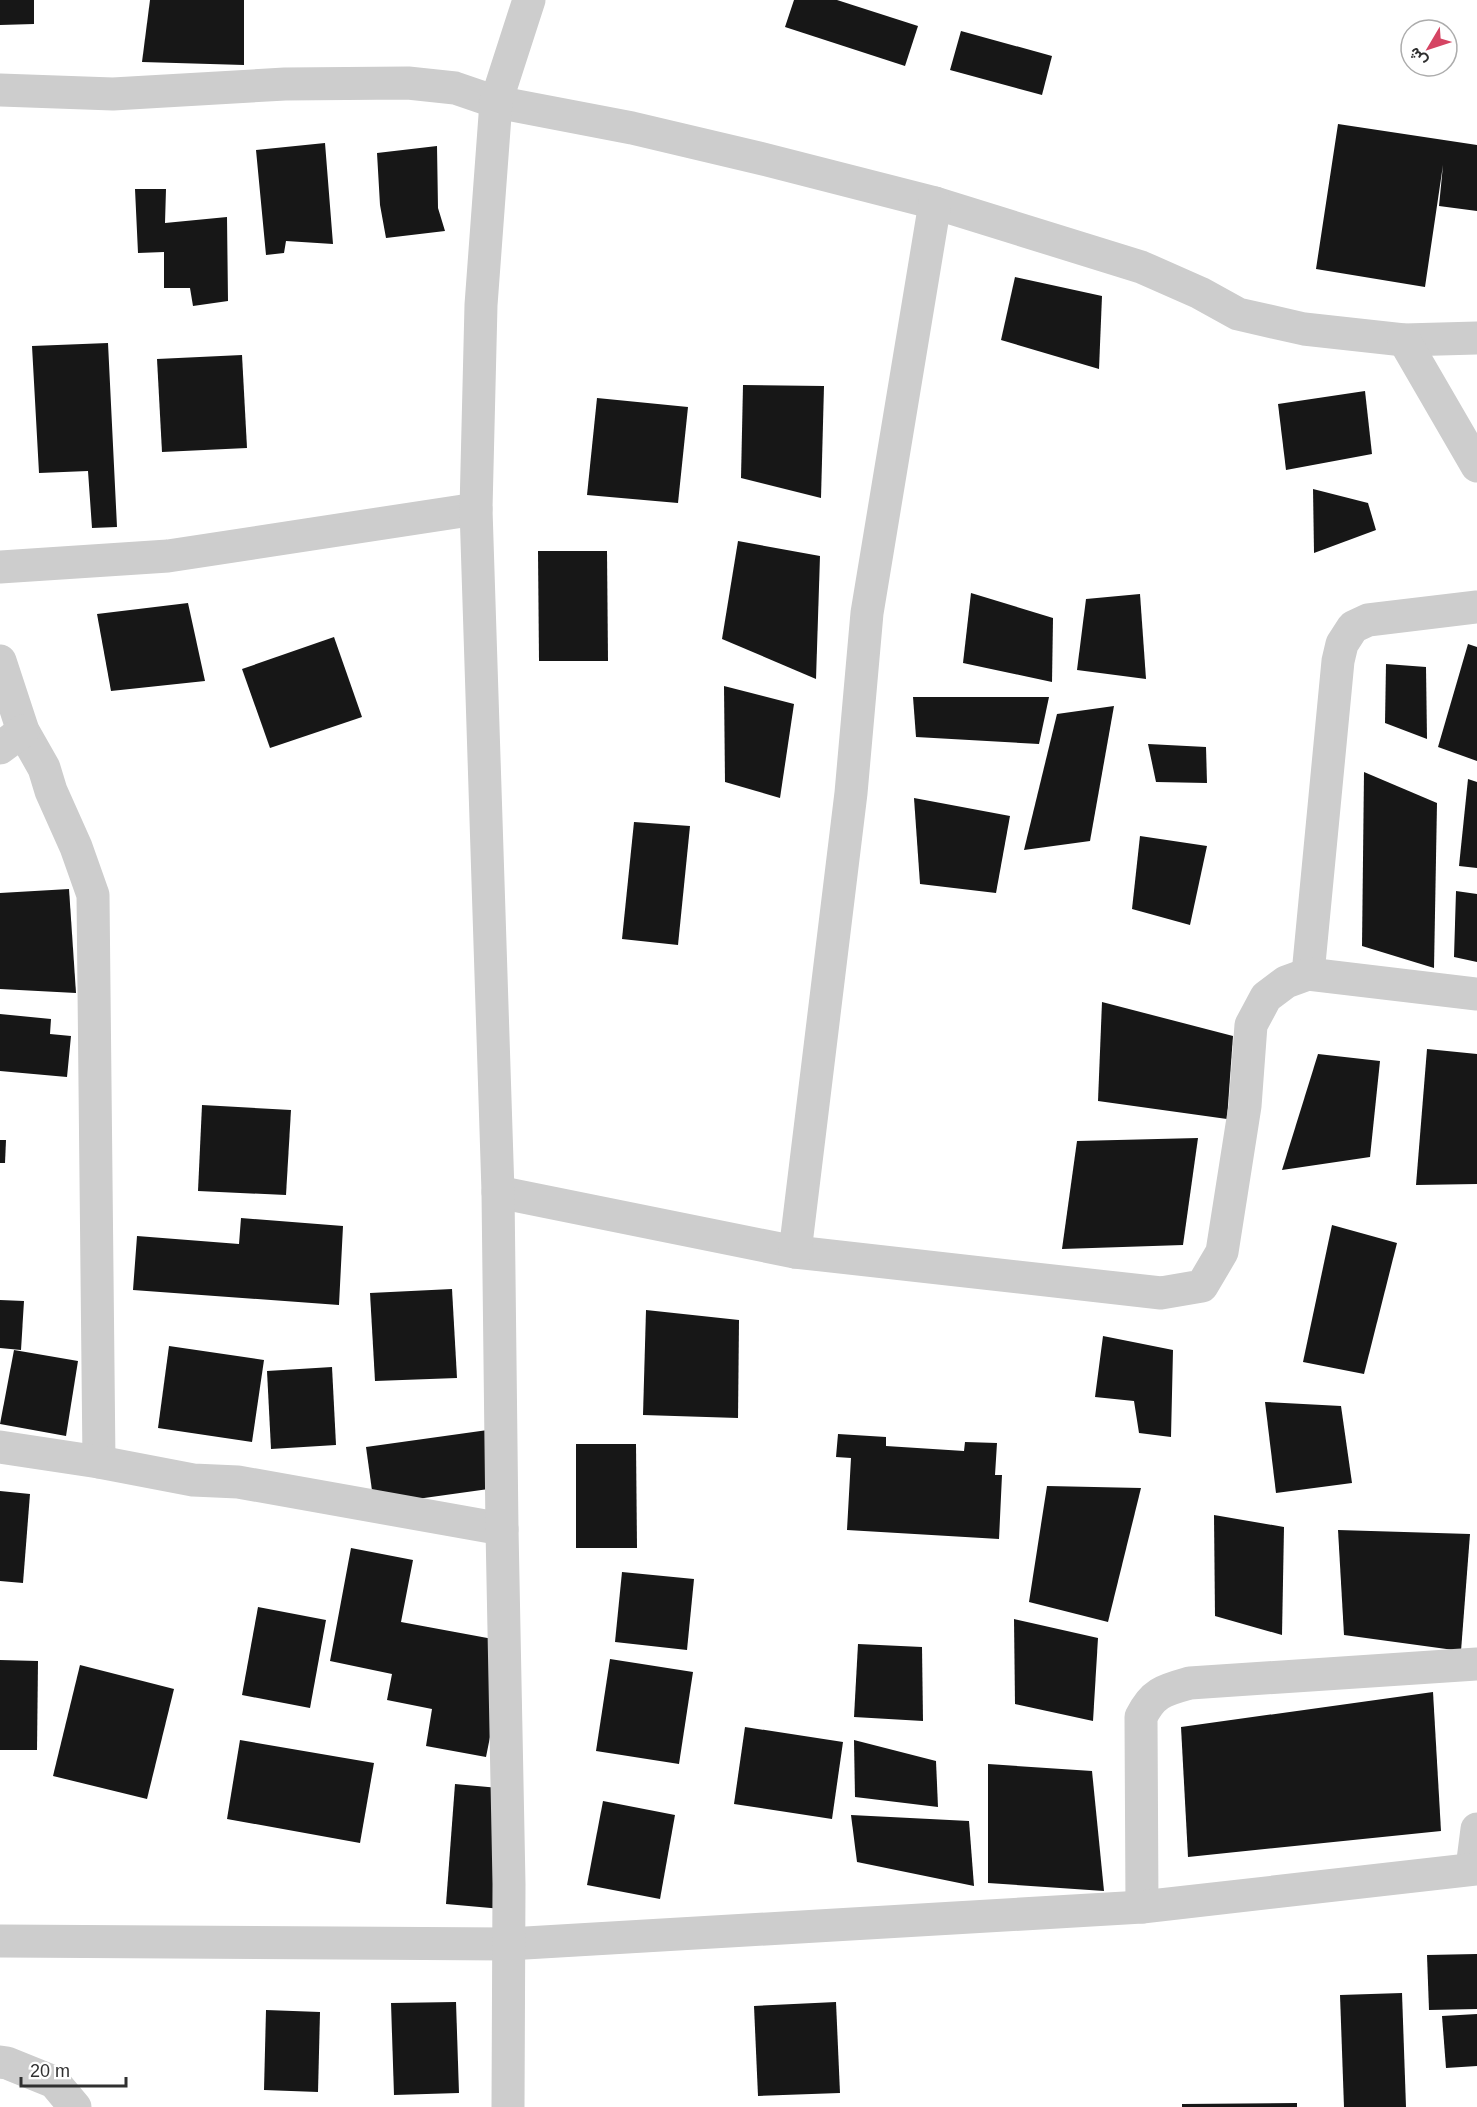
<svg xmlns="http://www.w3.org/2000/svg" width="1477" height="2107" viewBox="0 0 1477 2107" font-family="Helvetica,Vazirmatn,sans-serif">
<style>
.building{fill:#171717}
.lines{fill:none;stroke-linecap:round;stroke-linejoin:round}
.minor{stroke:#cdcdcd;stroke-width:33}
</style>
<rect width="100%" height="100%" fill="#fff"/>
<g class="building">
<polygon points="0,0 34,0 34,24 0,25"/>
<polygon points="150,0 244,0 244,65 142,62"/>
<polygon points="794,0 837,0 918,26 905,66 785,27"/>
<polygon points="961,31 1052,56 1042,95 950,70"/>
<polygon points="1338,124 1477,145 1477,211 1439,206 1443,165 1425,287 1316,269"/>
<polygon points="325,143 333,244 286,241 284,253 266,255 256,150"/>
<polygon points="437,146 438,208 445,231 386,238 380,205 377,153"/>
<polygon points="135,189 166,189 165,223 227,217 228,301 193,306 190,288 164,288 164,252 138,253"/>
<polygon points="1015,277 1102,296 1099,369 1001,340"/>
<polygon points="108,343 117,527 92,528 88,471 39,473 32,346"/>
<polygon points="242,355 247,448 162,452 157,359"/>
<polygon points="743,385 824,386 821,498 741,478"/>
<polygon points="1365,391 1372,454 1286,470 1278,404"/>
<polygon points="597,398 688,407 678,503 587,495"/>
<polygon points="1313,489 1368,503 1376,530 1314,553"/>
<polygon points="738,541 820,556 816,679 722,639"/>
<polygon points="538,551 607,551 608,661 539,661"/>
<polygon points="971,593 1053,618 1052,682 963,663"/>
<polygon points="1140,594 1146,679 1077,670 1086,599"/>
<polygon points="188,603 205,681 111,691 97,614"/>
<polygon points="334,637 362,717 270,748 242,669"/>
<polygon points="1468,644 1477,647 1477,761 1438,747"/>
<polygon points="1386,664 1426,667 1427,739 1385,723"/>
<polygon points="724,686 794,704 780,798 725,782"/>
<polygon points="913,697 1049,697 1039,744 916,737"/>
<polygon points="1114,706 1090,841 1024,850 1057,714"/>
<polygon points="1148,744 1206,747 1207,783 1156,782"/>
<polygon points="1364,772 1437,803 1434,968 1362,946"/>
<polygon points="1468,779 1477,782 1477,868 1459,866"/>
<polygon points="914,798 1010,816 996,893 920,884"/>
<polygon points="634,822 690,826 678,945 622,939"/>
<polygon points="1140,836 1207,846 1190,925 1132,909"/>
<polygon points="69,889 76,993 0,989 0,893"/>
<polygon points="1456,891 1477,894 1477,962 1454,957"/>
<polygon points="1102,1002 1233,1036 1227,1119 1098,1101"/>
<polygon points="0,1014 51,1019 50,1034 71,1036 67,1077 0,1071"/>
<polygon points="1427,1049 1477,1054 1477,1184 1416,1185"/>
<polygon points="1318,1054 1380,1061 1370,1157 1282,1170"/>
<polygon points="202,1105 291,1110 286,1195 198,1191"/>
<polygon points="1198,1138 1183,1245 1062,1249 1077,1141"/>
<polygon points="0,1140 6,1140 5,1163 0,1163"/>
<polygon points="241,1218 343,1226 339,1305 133,1290 137,1236 239,1244"/>
<polygon points="1332,1225 1397,1243 1364,1374 1303,1362"/>
<polygon points="452,1289 457,1378 375,1381 370,1293"/>
<polygon points="0,1300 24,1301 21,1350 0,1348"/>
<polygon points="646,1310 739,1320 738,1418 643,1415"/>
<polygon points="1103,1336 1173,1350 1171,1437 1139,1433 1134,1401 1095,1397"/>
<polygon points="169,1346 264,1360 252,1442 158,1428"/>
<polygon points="14,1350 78,1361 66,1436 0,1424"/>
<polygon points="332,1367 336,1445 271,1449 267,1371"/>
<polygon points="1265,1402 1341,1406 1352,1483 1276,1493"/>
<polygon points="502,1428 510,1486 374,1505 366,1447"/>
<polygon points="838,1434 886,1437 886,1446 964,1451 965,1442 997,1443 995,1475 1002,1475 999,1539 847,1530 851,1458 836,1457"/>
<polygon points="576,1444 636,1444 637,1548 576,1548"/>
<polygon points="1047,1486 1141,1488 1108,1622 1029,1602"/>
<polygon points="0,1491 30,1494 23,1583 0,1581"/>
<polygon points="1214,1515 1284,1527 1282,1635 1215,1616"/>
<polygon points="1338,1530 1470,1534 1461,1651 1344,1635"/>
<polygon points="351,1548 413,1560 401,1622 509,1642 486,1757 426,1746 432,1709 387,1700 392,1674 330,1661"/>
<polygon points="622,1572 694,1579 687,1650 615,1642"/>
<polygon points="258,1607 326,1620 310,1708 242,1695"/>
<polygon points="1014,1619 1098,1638 1093,1721 1015,1704"/>
<polygon points="858,1644 922,1647 923,1721 854,1717"/>
<polygon points="610,1659 693,1672 679,1764 596,1751"/>
<polygon points="0,1660 38,1661 37,1750 0,1750"/>
<polygon points="80,1665 174,1689 147,1799 53,1776"/>
<polygon points="1433,1692 1441,1831 1188,1857 1181,1727"/>
<polygon points="745,1727 843,1742 832,1819 734,1804"/>
<polygon points="240,1740 374,1763 360,1843 227,1819"/>
<polygon points="854,1740 936,1761 938,1807 855,1797"/>
<polygon points="988,1764 1092,1771 1104,1891 988,1883"/>
<polygon points="455,1784 511,1789 502,1909 446,1904"/>
<polygon points="603,1801 675,1815 660,1899 587,1885"/>
<polygon points="851,1815 969,1821 974,1886 857,1862"/>
<polygon points="1477,1954 1477,2009 1429,2010 1427,1955"/>
<polygon points="1402,1993 1406,2107 1344,2107 1340,1995"/>
<polygon points="456,2002 459,2093 394,2095 391,2003"/>
<polygon points="836,2002 840,2093 758,2096 754,2006"/>
<polygon points="266,2010 320,2012 318,2092 264,2090"/>
<polygon points="1477,2014 1477,2066 1446,2068 1442,2016"/>
<polygon points="1297,2103 1297,2107 1182,2107 1182,2104"/>
</g>
<g class="lines">
<g class="minor">
<polyline points="0,90 113,94 285,84 408,83 455,88 496,102 632,128 767,160 935,203 1141,267 1200,293 1238,314 1304,329 1404,340 1477,338"/>
<polyline points="1404,340 1477,466"/>
<polyline points="0,567 168,556 476,509"/>
<polyline points="0,661 23,731 44,768 51,791 76,847 93,895 99,1462"/>
<polyline points="0,748 23,731"/>
<polyline points="1308,974 1338,661 1342,644 1353,627 1368,620 1477,607"/>
<polyline points="498,1192 795,1252 1161,1293 1202,1286 1222,1252 1245,1106 1251,1025 1266,997 1286,982 1308,974 1477,994"/>
<polyline points="795,1252 851,793 867,613 935,203"/>
<polyline points="0,1447 99,1462 193,1480 238,1482 502,1529"/>
<polyline points="1472,1868 1477,1829"/>
<path d="M1142,1907L1141,1717C1153,1692 1165,1690 1190,1683L1477,1664"/>
<polyline points="0,1941 508,1944 1142,1907 1477,1869"/>
<polyline points="0,2062 7,2063 54,2082 75,2107"/>
<polyline points="508,2107 509,1884 502,1529 498,1192 476,509 481,305 496,102 529,0"/>
</g>
</g>
<g transform="translate(1429 48) rotate(231)"><circle r="28" fill="#ffffff" stroke="#acacac" stroke-width="1.5"/>
<path d="M0-4.5L10 22L0 15L-10 22Z" fill="#d54463"/>
<text y="-9" font-size="16" font-weight="bold" text-anchor="middle" fill="#303030">ش</text>
</g>
<path d="M21 2077v9h105v-9" fill="none" stroke="#303030" stroke-width="3"/>
<text x="30" y="2077" font-size="18" fill="#303030" stroke="#ffffff" stroke-width="4.5" paint-order="stroke">20 m</text>
</svg>
